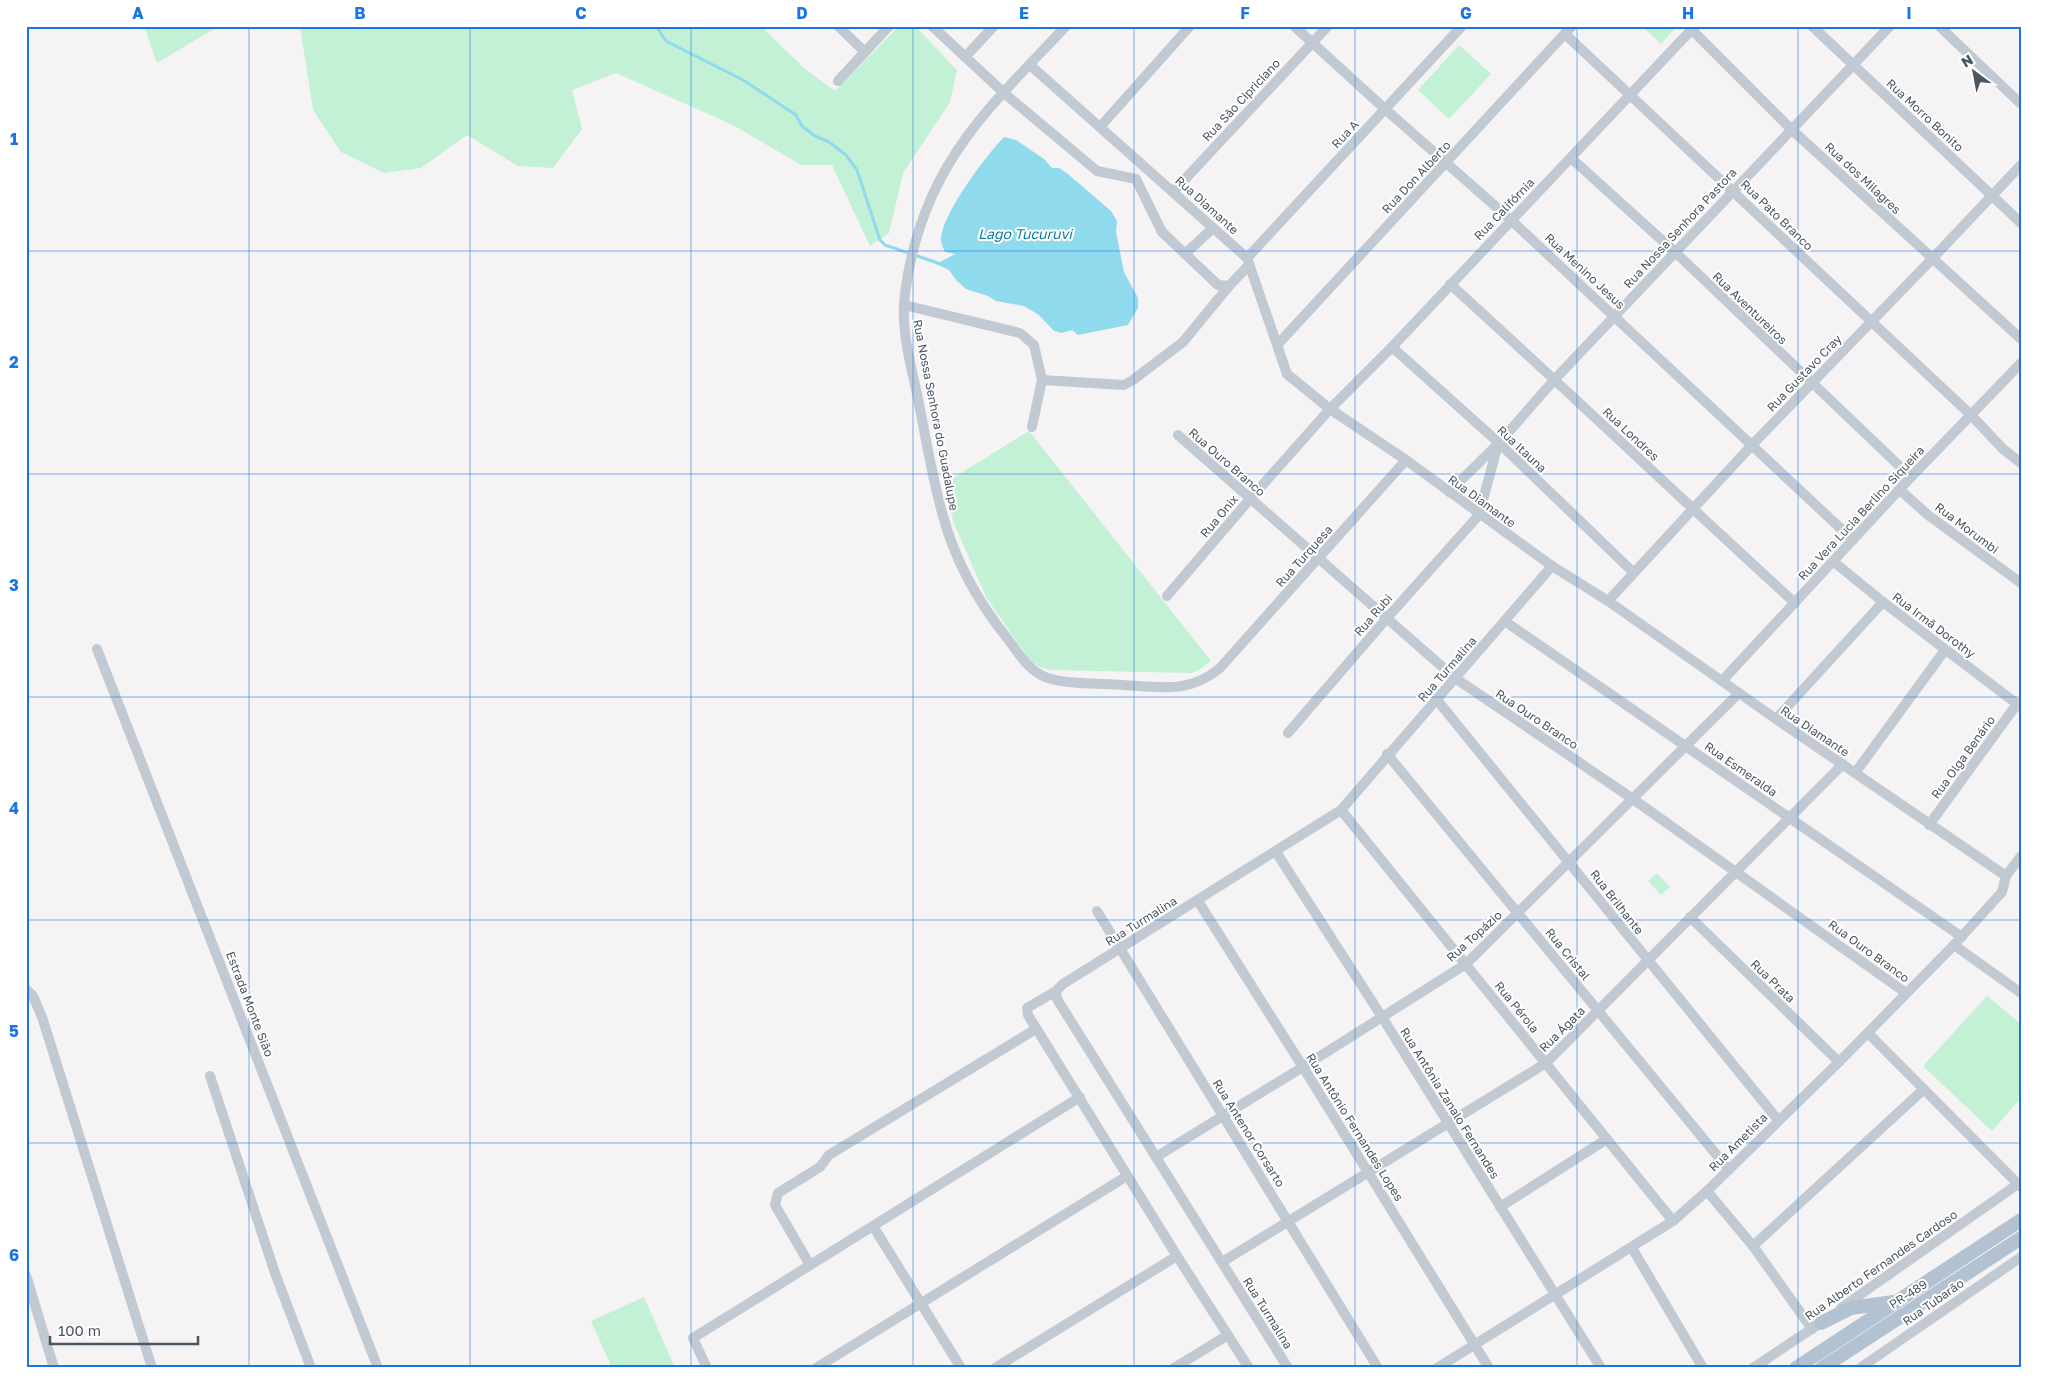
<svg xmlns="http://www.w3.org/2000/svg" width="2047" height="1394" viewBox="0 0 2047 1394" font-family="'Golos Text',sans-serif">
<style>
.green{fill:#c3f1d5}
.water{fill:#90daee}
.lines{fill:none;stroke-linecap:round;stroke-linejoin:round}
.stream{stroke:#90daee;stroke-width:3}
.minor{stroke:#c1cad2;stroke-width:10}
.major{stroke:#b3c2d1;stroke-width:14}
.grid{fill:none;stroke:#1a73e8;stroke-width:1;stroke-opacity:0.55}
.labels{text-anchor:middle;dominant-baseline:central;stroke-width:4;stroke-linejoin:round;paint-order:stroke}
.street-label{font-size:12px;fill:#4a5661;stroke:#fff}
.water-label{font-size:14px;font-style:italic;fill:#0c7c9b;stroke:#fff}
.neatline{fill:none;stroke:#1a73e8;stroke-width:2}
.grid-label{font-size:16px;text-anchor:middle;font-weight:bold;fill:#1a73e8}
</style>
<rect width="100%" height="100%" fill="#f5f3f3"/>
<g class="green">
<polygon points="144,26 219,26 157,63"/>
<polygon points="300,26 761,26 805,69 835,91 899,26 915,26 957,70 950,102 903,173 889,233 870,246 832,165 801,165 733,125 616,73 572,90 582,129 553,168 518,166 467,135 421,168 384,173 341,152 313,110"/>
<polygon points="1642,26 1677,26 1661,44"/>
<polygon points="1459,45 1491,74 1449,119 1418,90"/>
<polygon points="1029,431 1211,661 1199,670 1191,673 1050,670 1040,667 1031,662 986,597 953,521 945,483"/>
<polygon points="1657,873 1670,887 1661,895 1648,881"/>
<polygon points="1987,996 2021,1024 2021,1098 1992,1131 1923,1066"/>
<polygon points="644,1297 675,1368 612,1368 591,1321"/>
</g>
<path class="water" d="M1004,137L1016,140L1044,159L1052,168H1059L1068,174L1111,211L1117,221L1116,232L1124,272L1138,298V308L1128,325L1078,335L1072,330L1062,333L1054,331L1039,315L1024,306L996,301L988,296L966,289L956,280L949,270L929,261L930,259L940,262L955,254L945,252C943,247 940,241 941,237C945,210 985,157 1004,137Z"/>
<g class="lines">
<polyline class="stream" points="656,26 666,41 743,80 796,115 802,126 815,136 829,142 846,155 857,170 880,240 885,245 932,261"/>
<g class="minor">
<polyline points="838,26 865,52"/>
<polyline points="932,26 1004,93 1097,171 1136,179 1162,232 1218,285 1229,286 1249,265"/>
<path d="M1066,26C1025,70 977,115 947,167C925,204 910,251 905,294C900,329 911,364 918,399C926,438 932,478 943,516C955,560 979,603 1007,638C1017,651 1026,667 1041,675C1058,685 1102,683 1123,685C1160,687 1189,694 1220,668L1406,460"/>
<polyline points="1294,26 1385,109 1511,220 1853,540"/>
<polyline points="1812,26 2021,223"/>
<polyline points="1939,26 2021,104"/>
<polyline points="1692,30 1791,129 2021,339"/>
<polyline points="1565,34 1971,415 2003,449 2021,463"/>
<polyline points="965,57 994,26"/>
<polyline points="1030,65 1247,258 1287,374 1330,409 1406,460 1552,566 1608,601 1776,719 2006,876"/>
<polyline points="838,81 889,26"/>
<polyline points="1100,127 1190,26"/>
<polyline points="1571,158 1675,252 1911,477"/>
<polyline points="1173,192 1328,26"/>
<polyline points="1185,254 1213,228"/>
<polyline points="1247,258 1462,26"/>
<path d="M1450,284C1566,389 1679,497 1795,603"/>
<polyline points="904,305 1020,333 1034,345 1042,380 1032,427"/>
<polyline points="1278,344 1572,26"/>
<polyline points="1392,347 1499,443 1633,572"/>
<polyline points="1042,380 1124,385 1133,380 1183,342 1229,286"/>
<polyline points="1178,435 1455,678 1633,799 1906,993"/>
<polyline points="1900,490 1928,515 2021,583"/>
<polyline points="1449,492 1499,443 1555,379 1890,26"/>
<polyline points="1834,562 1883,602 2021,707"/>
<polyline points="1167,596 1250,499 1330,409 1392,347 1695,26"/>
<polyline points="1608,601 1752,445 1932,259 2021,165"/>
<polyline points="1506,622 1962,937"/>
<polyline points="97,649 378,1368"/>
<polyline points="1722,681 1911,477 2021,363"/>
<polyline points="1437,700 1778,1120"/>
<polyline points="1776,719 1883,602"/>
<polyline points="1288,733 1387,618 1479,515 1498,444"/>
<polyline points="1387,754 1729,1170"/>
<polyline points="1855,773 1945,650"/>
<polyline points="1341,810 1673,1221"/>
<polyline points="1929,825 2017,704"/>
<polyline points="1276,852 1382,1017 1601,1368"/>
<polyline points="1198,901 1303,1067 1489,1368"/>
<polyline points="1097,911 1378,1368"/>
<polyline points="1690,917 1839,1062"/>
<polyline points="1954,945 2021,993"/>
<polyline points="26,989 33,996 42,1017 152,1368"/>
<polyline points="1056,991 1027,1008 1028,1015 1177,1256 1249,1368"/>
<polyline points="1868,1033 2018,1184"/>
<polyline points="210,1076 275,1273 311,1368"/>
<polyline points="1156,1157 1303,1067 1466,964 1739,693"/>
<polyline points="1707,1191 1753,1246 1812,1329"/>
<polyline points="1500,1207 1607,1139"/>
<polyline points="873,1226 961,1368"/>
<polyline points="1753,1246 1923,1090"/>
<polyline points="1632,1248 1703,1368"/>
<polyline points="1222,1262 1546,1063 1843,764"/>
<polyline points="810,1265 775,1205 778,1193 820,1167 829,1155 1036,1029"/>
<polyline points="26,1275 54,1368"/>
<polyline points="1841,1308 2018,1184 2021,1187"/>
<polyline points="707,1368 693,1338 1080,1097"/>
<polyline points="816,1368 1127,1176"/>
<polyline points="995,1368 1177,1256"/>
<polyline points="1174,1368 1228,1335"/>
<polyline points="1288,1368 1057,999 1056,991 1063,984 1341,810 1552,566"/>
<polyline points="1437,1368 1673,1221 1707,1191 1839,1062 1954,945 2002,892 2006,876 2021,856"/>
<polyline points="1753,1368 1825,1320"/>
<polyline points="1860,1368 2021,1257"/>
</g>
<g class="major">
<polyline points="1821,1323 1851,1308 1893,1302"/>
<polyline points="1796,1368 2021,1220"/>
<polyline points="1822,1368 2021,1238"/>
</g>
</g>
<path class="grid" d="M249,26V1368M470,26V1368M691,26V1368M913,26V1368M1134,26V1368M1355,26V1368M1577,26V1368M1798,26V1368M26,251H2021M26,474H2021M26,697H2021M26,920H2021M26,1143H2021"/>
<g class="labels">
<g class="street-label">
<text transform="translate(1241 100) rotate(-47)">Rua São Cipriciano</text>
<text transform="translate(1925 115) rotate(43)">Rua Morro Bonito</text>
<text transform="translate(1345 134) rotate(-47)">Rua A</text>
<text transform="translate(1416 177) rotate(-47)">Rua Don Alberto</text>
<text transform="translate(1863 178) rotate(43)">Rua dos Milagres</text>
<text transform="translate(1207 205) rotate(42)">Rua Diamante</text>
<text transform="translate(1504 209) rotate(-46)">Rua Califórnia</text>
<text transform="translate(1777 215) rotate(44)">Rua Pato Branco</text>
<text transform="translate(1680 228) rotate(-47)">Rua Nossa Senhora Pastora</text>
<text transform="translate(1585 271) rotate(43)">Rua Menino Jesus</text>
<text transform="translate(1750 308) rotate(44)">Rua Aventureiros</text>
<text transform="translate(1804 373) rotate(-46)">Rua Gustavo Cray</text>
<text transform="translate(936 415) rotate(79)">Rua Nossa Senhora do Guadalupe</text>
<text transform="translate(1631 434) rotate(43)">Rua Londres</text>
<text transform="translate(1522 449) rotate(43)">Rua Itauna</text>
<text transform="translate(1227 462) rotate(41)">Rua Ouro Branco</text>
<text transform="translate(1482 501) rotate(36)">Rua Diamante</text>
<text transform="translate(1861 513) rotate(-47)">Rua Vera Lucia Berlino Siqueira</text>
<text transform="translate(1219 516) rotate(-50)">Rua Onix</text>
<text transform="translate(1967 528) rotate(37)">Rua Morumbi</text>
<text transform="translate(1304 556) rotate(-48)">Rua Turquesa</text>
<text transform="translate(1373 615) rotate(-49)">Rua Rubi</text>
<text transform="translate(1934 625) rotate(37)">Rua Irmã Dorothy</text>
<text transform="translate(1447 669) rotate(-49)">Rua Turmalina</text>
<text transform="translate(1537 719) rotate(34)">Rua Ouro Branco</text>
<text transform="translate(1815 731) rotate(34)">Rua Diamante</text>
<text transform="translate(1963 757) rotate(-54)">Rua Olga Benário</text>
<text transform="translate(1741 769) rotate(35)">Rua Esmeralda</text>
<text transform="translate(1617 902) rotate(52)">Rua Brilhante</text>
<text transform="translate(1141 921) rotate(-32)">Rua Turmalina</text>
<text transform="translate(1474 936) rotate(-42)">Rua Topázio</text>
<text transform="translate(1869 951) rotate(36)">Rua Ouro Branco</text>
<text transform="translate(1568 954) rotate(51)">Rua Cristal</text>
<text transform="translate(1773 981) rotate(44)">Rua Prata</text>
<text transform="translate(250 1004) rotate(69)">Estrada Monte Sião</text>
<text transform="translate(1517 1007) rotate(51)">Rua Pérola</text>
<text transform="translate(1562 1029) rotate(-45)">Rua Ágata</text>
<text transform="translate(1450 1103) rotate(58)">Rua Antônia Zanalo Fernandes</text>
<text transform="translate(1355 1127) rotate(58)">Rua Antônio Fernandes Lopes</text>
<text transform="translate(1249 1133) rotate(58)">Rua Antenor Corsarto</text>
<text transform="translate(1738 1142) rotate(-45)">Rua Ametista</text>
<text transform="translate(1881 1265) rotate(-35)">Rua Alberto Fernandes Cardoso</text>
<text transform="translate(1908 1294) rotate(-33)">PR-489</text>
<text transform="translate(1933 1302) rotate(-35)">Rua Tubarão</text>
<text transform="translate(1268 1313) rotate(58)">Rua Turmalina</text>
</g>
<g class="water-label">
<text x="1025" y="233">Lago Tucuruvi</text>
</g>
</g>
<rect width="2047" height="1394" fill="none" stroke="#ffffff" stroke-width="55"/>
<g transform="translate(1974 72) rotate(328)" stroke="#ffffff" stroke-width="4" paint-order="stroke">
<path d="M0-4L9 19L0 12L-9 19Z" fill="#4a5661"/>
<text y="-8" font-size="14" font-weight="bold" text-anchor="middle" fill="#4a5661">N</text>
</g>
<path d="M50 1336v8h148v-8" fill="none" stroke="#4a5661" stroke-width="2.5"/>
<text x="58" y="1336" font-size="15" fill="#4a5661" stroke="#ffffff" stroke-width="4" paint-order="stroke">100 m</text>
<rect x="28" y="28" width="1992" height="1338" class="neatline"/>
<g class="grid-label">
<text x="138" y="19">A</text>
<text x="360" y="19">B</text>
<text x="581" y="19">C</text>
<text x="802" y="19">D</text>
<text x="1024" y="19">E</text>
<text x="1245" y="19">F</text>
<text x="1466" y="19">G</text>
<text x="1688" y="19">H</text>
<text x="1909" y="19">I</text>
<text x="14" y="145">1</text>
<text x="14" y="368">2</text>
<text x="14" y="591">3</text>
<text x="14" y="814">4</text>
<text x="14" y="1037">5</text>
<text x="14" y="1261">6</text>
</g>
</svg>
